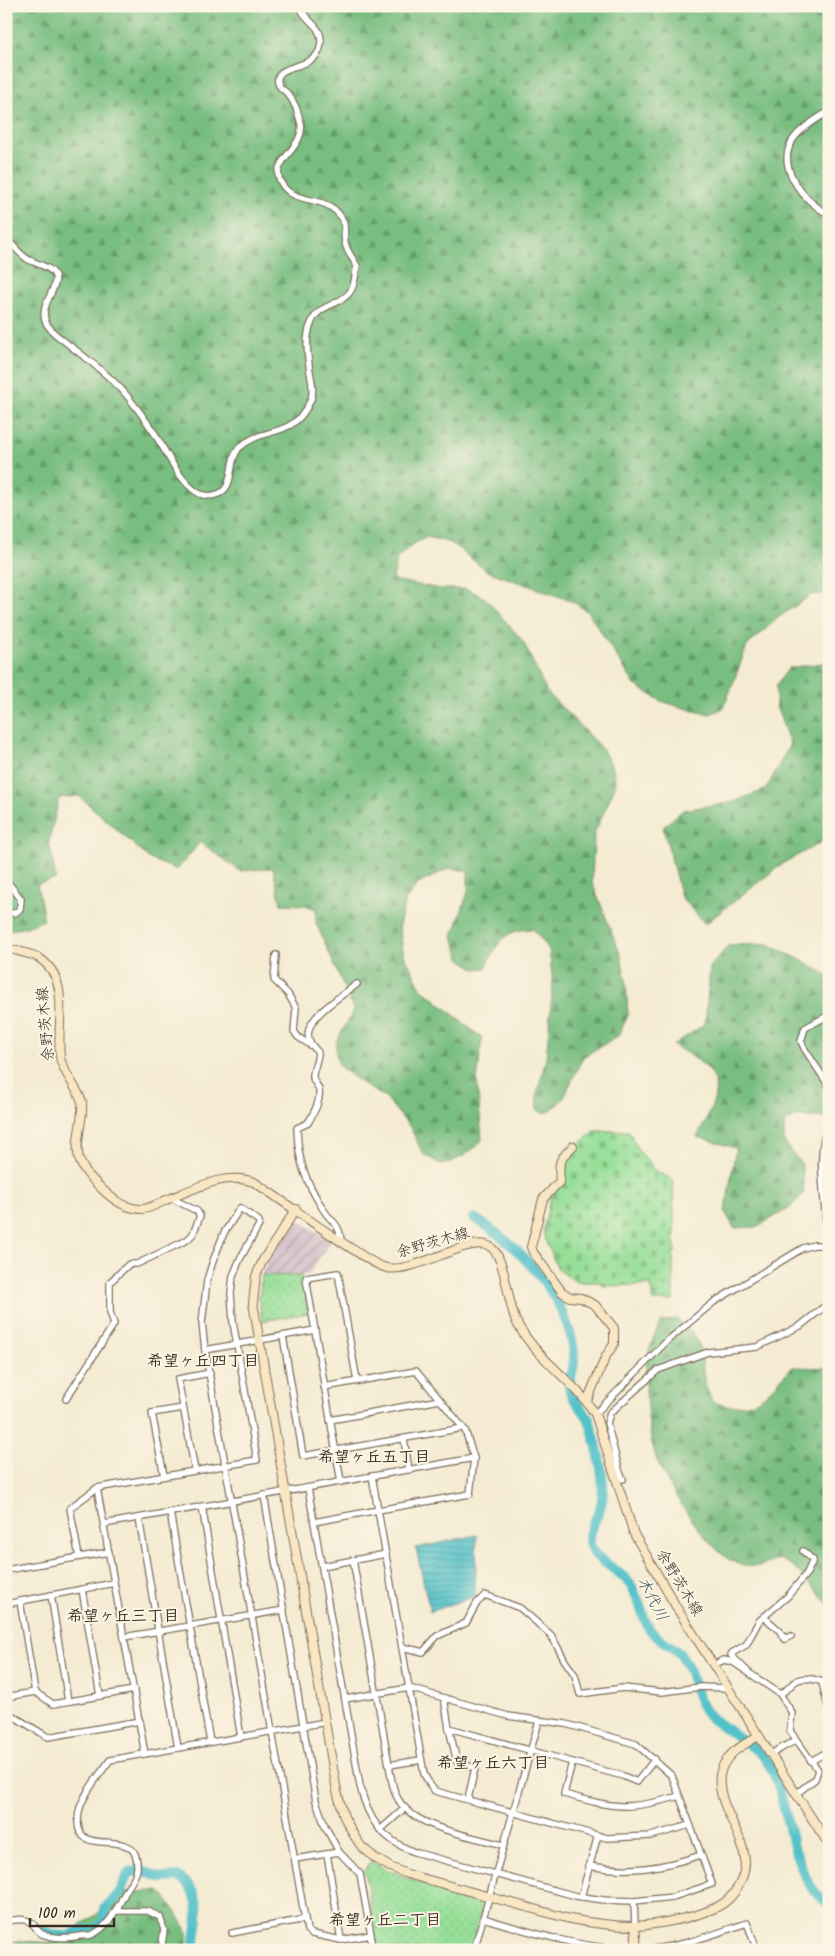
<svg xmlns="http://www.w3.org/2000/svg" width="835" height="1956" viewBox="0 0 835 1956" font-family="Kalam,'Klee One',sans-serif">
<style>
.industrial{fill:url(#industrial-furrows)}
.forest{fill:url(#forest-firs);stroke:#5a7450}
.cemetery{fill:url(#cemetery-stones);stroke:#69845c}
.park{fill:url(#park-dots);stroke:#69845c}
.water{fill:url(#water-rules);stroke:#477674}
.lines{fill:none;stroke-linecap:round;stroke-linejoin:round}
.river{stroke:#53c1c9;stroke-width:10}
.street-casing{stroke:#7c6e5d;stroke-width:8}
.secondary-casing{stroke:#7c6e5d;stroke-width:10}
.street{stroke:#fff;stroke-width:5.5}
.secondary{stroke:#f9e7c3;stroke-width:8}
.labels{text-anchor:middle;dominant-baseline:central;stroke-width:4;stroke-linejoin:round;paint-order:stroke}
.street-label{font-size:15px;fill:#3b2a1e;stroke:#fcf5e5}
.neighbourhood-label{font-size:16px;font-weight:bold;fill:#3b2a1e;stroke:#fcf5e5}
.water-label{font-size:16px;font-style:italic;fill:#425751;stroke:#fcf5e5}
</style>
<defs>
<pattern id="industrial-furrows" width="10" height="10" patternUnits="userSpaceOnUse" patternTransform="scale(1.25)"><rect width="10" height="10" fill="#d2bdc8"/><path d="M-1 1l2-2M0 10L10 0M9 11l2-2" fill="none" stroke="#ac9aa2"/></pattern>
<pattern id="forest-firs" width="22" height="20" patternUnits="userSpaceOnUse" patternTransform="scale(1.25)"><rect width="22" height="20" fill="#79be81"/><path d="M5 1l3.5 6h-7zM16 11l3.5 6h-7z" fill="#649b69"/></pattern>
<pattern id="cemetery-stones" width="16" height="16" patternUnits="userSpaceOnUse" patternTransform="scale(1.25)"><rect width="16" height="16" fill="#97df99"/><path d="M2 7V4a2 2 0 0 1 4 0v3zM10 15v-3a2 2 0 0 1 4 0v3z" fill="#83c083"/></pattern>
<pattern id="park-dots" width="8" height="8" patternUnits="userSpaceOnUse" patternTransform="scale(1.25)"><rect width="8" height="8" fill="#97df99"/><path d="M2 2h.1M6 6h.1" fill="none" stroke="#83c083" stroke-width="1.8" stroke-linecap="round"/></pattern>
<pattern id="water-rules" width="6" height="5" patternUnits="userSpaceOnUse" patternTransform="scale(1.25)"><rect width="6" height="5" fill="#53c1c9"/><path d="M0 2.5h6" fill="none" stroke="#469da3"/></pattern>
</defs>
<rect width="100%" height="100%" fill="#fcf5e5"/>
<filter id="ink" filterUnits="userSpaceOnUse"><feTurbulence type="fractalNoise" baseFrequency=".02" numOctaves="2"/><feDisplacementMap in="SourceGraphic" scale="10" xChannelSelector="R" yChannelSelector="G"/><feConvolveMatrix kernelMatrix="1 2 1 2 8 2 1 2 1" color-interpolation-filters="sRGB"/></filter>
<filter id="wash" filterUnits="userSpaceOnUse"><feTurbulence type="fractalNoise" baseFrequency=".0096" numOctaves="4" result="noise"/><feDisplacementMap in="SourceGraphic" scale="20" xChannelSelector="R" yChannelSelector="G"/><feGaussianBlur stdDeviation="1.12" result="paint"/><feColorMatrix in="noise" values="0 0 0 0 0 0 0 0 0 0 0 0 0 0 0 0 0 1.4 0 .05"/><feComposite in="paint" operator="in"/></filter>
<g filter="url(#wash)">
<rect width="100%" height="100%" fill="#f4ebd2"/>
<polygon class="industrial" points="300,1221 331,1241 308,1275 262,1275 264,1268 294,1222"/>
<g class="forest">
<path d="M6,6H829V594L811,595L779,617L747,646L727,699L722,709L710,714L684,708L661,701L635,685L588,612L574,602L487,571L451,543L427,537L413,544L397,558L393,580L440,589H467L485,598L523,641L547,692L603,750L613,768L616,785L594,834L592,882L621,956L626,981L628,1015L619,1035L583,1057L563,1099L549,1112L542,1113L537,1109V1094L546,1059L553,984L549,949L533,929C502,930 498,943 486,968L475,969L460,958L453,936L468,892V871L450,868L418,884L405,901L399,926L404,955L421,988L482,1038L477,1082L482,1140C471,1153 458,1160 442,1165L423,1154L410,1127L385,1097L367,1087L339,1066L336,1056V1042L354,1010L316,923V909L305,905L281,904L273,868L240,871L200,842L177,870L150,859L79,796L59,798L49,842L56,879L37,884L44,920L27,927L6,931Z"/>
<polygon points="822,663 829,665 829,838 782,864 705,924 681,897 663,827 683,810 733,802 766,789 790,744 776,706 776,685 789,668"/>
<path d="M768,944L805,962L829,976V1117H795L784,1123V1142L802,1165L804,1193L790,1208L756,1227L734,1228L725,1212L736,1148L697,1137C707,1118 726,1088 708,1069C698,1059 684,1052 673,1045L705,1024L710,967L729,945Z"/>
<path d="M677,1319C706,1339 699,1352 705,1382C706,1389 710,1395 712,1401C723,1406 728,1406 739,1405C768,1403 773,1383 793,1367L829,1368V1605L793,1566L779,1559C763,1567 750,1570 732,1561C706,1548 662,1480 654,1451C648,1430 645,1390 646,1368C647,1353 654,1335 661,1322Z"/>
<polygon points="160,1891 176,1911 188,1933 188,1950 6,1950 6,1943 17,1941 52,1943 96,1915 125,1892"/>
</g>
<path class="cemetery" d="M595,1131H629L638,1150L651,1164V1168L673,1180L675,1253H673V1301H653L651,1285L603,1286L602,1282H576L558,1269L544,1237V1227L551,1196L563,1184C563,1179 562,1175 562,1171C561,1154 584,1141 595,1131Z"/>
<g class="park">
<polygon points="262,1275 302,1276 308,1313 262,1321 259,1298"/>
<polygon points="371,1862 409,1879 484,1903 471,1950 374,1950 375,1937 366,1875 363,1872"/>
</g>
<polygon class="water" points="477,1535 475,1596 430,1612 416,1548"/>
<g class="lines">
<g class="river">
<path d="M474,1218C517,1243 561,1291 572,1341C574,1350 575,1359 573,1368C572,1374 569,1381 569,1387C569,1396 584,1410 589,1419C596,1441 607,1482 601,1505C598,1519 584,1532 591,1548C595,1559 618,1570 627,1580C640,1595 642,1621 651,1631C660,1641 673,1646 681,1655C696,1675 694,1701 709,1716C723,1729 758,1747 766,1760C771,1767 775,1776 778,1784C786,1812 798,1891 829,1903"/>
<path d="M43,1931C51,1934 59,1937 68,1936C72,1935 75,1932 79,1931C92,1929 94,1932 104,1921C103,1904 109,1906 118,1895C123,1889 124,1880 129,1873L140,1870L162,1878L179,1877C196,1888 200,1907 197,1926C196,1935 193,1942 197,1950"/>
</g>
</g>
</g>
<g filter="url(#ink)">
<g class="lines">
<defs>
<g id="street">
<path d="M829,113H826C814,121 798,130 791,143C777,169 806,204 829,214"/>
<path d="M6,238C13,245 20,255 29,260C37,264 52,267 55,276C59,287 40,304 45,320C46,325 51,329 54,333C77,352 103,369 123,391C135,405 145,419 155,434C166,452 181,484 200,494C206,496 213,496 218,494C236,487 227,461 239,448C263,425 294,441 311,399C315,388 310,376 309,365C307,353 306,335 311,324C318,303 339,307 350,292C355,286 355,274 357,266C354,260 348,253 346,246C341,233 350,225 336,211C320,195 288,205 279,178C273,160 305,146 301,124C298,112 295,102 287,93C285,91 280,88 279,85C277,82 277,77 280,74C289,63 321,68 321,41C321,24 304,21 300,6"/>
<polyline points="6,880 21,899 20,909 15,913 6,913"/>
<polyline points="276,955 274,980 288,994 296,1008 294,1031 298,1037 310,1045"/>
<polyline points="829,1015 805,1028 801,1041 804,1048 829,1086"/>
<path d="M829,1125C816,1149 824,1194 826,1222L829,1225"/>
<path d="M341,1242C340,1222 332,1224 323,1209C305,1180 298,1162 297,1128L308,1123C313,1114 321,1101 319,1090C318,1084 312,1082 313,1075C314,1067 318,1060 318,1052C315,1049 310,1044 309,1039C302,1019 343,995 357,984"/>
<polyline points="283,1336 303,1456 463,1428"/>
<polyline points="205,1350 315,1330"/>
<polyline points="66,1399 114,1324 110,1312 110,1282 129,1264 137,1264 187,1240 193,1234 200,1216 197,1211 171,1198"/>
<polyline points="595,1414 667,1341 714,1302 803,1248 814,1245 829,1245"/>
<polyline points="330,1420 440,1400"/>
<polyline points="404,1439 409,1470"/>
<polyline points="195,1471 178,1379 210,1373"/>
<polyline points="164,1476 152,1413 183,1408"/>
<polyline points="623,1479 620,1473 607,1423 610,1413 658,1370 708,1352 757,1347 800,1326 829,1303"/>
<polyline points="341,1482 306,1278 338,1273 357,1381"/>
<polyline points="97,1488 145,1754"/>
<path d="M308,1488L360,1786C368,1819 381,1839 414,1852L576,1896L604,1900L634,1901L673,1897L712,1884L672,1776L636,1744L566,1724L508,1716L409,1688L378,1510L470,1494L474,1458L465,1430L416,1371L324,1387"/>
<polyline points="264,1495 316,1801 325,1826 339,1852 360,1874 371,1935"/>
<polyline points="202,1506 241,1737"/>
<polyline points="170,1512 210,1742"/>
<polyline points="139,1518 178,1748"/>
<polyline points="314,1522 378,1510 372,1476"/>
<polyline points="104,1524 474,1458"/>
<polyline points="79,1557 70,1508 97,1488 257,1460 233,1322 231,1293 233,1276 240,1259 259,1225 259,1221 240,1208 224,1233 213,1261 207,1280 202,1323 205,1350 305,1919 307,1930 312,1934 341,1940 371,1935 371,1950"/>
<path d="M353,1560L389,1765C391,1776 392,1789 398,1799C415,1829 472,1836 503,1845"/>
<polyline points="322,1566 386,1554"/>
<polyline points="6,1570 109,1552"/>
<polyline points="82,1589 100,1696"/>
<polyline points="51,1595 68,1701"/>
<polyline points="20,1601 35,1692"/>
<polyline points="6,1604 114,1583"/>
<polyline points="764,1617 779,1630 785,1639 791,1636"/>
<polyline points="124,1637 284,1610"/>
<polyline points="402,1647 423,1652 437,1636 466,1623 477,1603 485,1595 520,1608 551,1635 565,1661 575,1675 580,1694 623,1688 662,1692 700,1687 728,1688"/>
<path d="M713,1665L724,1660L733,1662L780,1694C787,1691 790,1685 796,1681C805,1675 819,1681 829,1684"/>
<polyline points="747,1671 731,1655 732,1653 746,1645 759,1621 788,1596 807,1573 813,1560 803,1551"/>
<polyline points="822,1682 829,1711"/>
<polyline points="780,1694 792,1713 790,1731 818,1770 815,1779 796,1794"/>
<polyline points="6,1697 35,1692 53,1704 134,1690"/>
<polyline points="444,1698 449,1728 572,1762"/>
<polyline points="345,1699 409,1688 424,1774 430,1785 435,1791 607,1838 651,1836 690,1825"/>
<polyline points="6,1707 8,1713 48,1737 140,1721"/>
<polyline points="449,1728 457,1762 475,1768 468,1799"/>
<polyline points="771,1754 796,1740"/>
<path d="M655,1759L637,1782L623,1776L572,1762L564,1794C614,1808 628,1811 679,1796"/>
<polyline points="811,1761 829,1751"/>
<polyline points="389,1765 421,1760"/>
<polyline points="380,1830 405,1808"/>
<polyline points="327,1854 341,1940"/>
<polyline points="295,1859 339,1852"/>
<path d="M589,1866C631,1873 661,1868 701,1855"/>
<polyline points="581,1897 598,1835"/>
<polyline points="634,1901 635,1926"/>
<polyline points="828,1909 829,1909"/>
<polyline points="115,1911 148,1911 160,1917 164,1930 161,1950"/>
<path d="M483,1918C533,1933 583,1949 636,1950C674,1950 711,1935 747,1923L757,1950"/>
<path d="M6,1922C14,1919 25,1918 32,1923C35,1926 38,1932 42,1934C55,1939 67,1938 80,1936C83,1935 87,1936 91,1935C107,1929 117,1909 124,1895C127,1887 137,1877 137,1868C140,1823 79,1860 78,1823C78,1818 79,1810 81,1805C87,1789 100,1774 110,1760L326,1722"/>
<polyline points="232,1933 305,1919"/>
<polyline points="474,1950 539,1721"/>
</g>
<g id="secondary">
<path d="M6,948C17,951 30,953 39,958C72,979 56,1025 60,1057C63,1074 77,1086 82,1102C84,1120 74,1141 79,1159C83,1171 93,1180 102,1189C113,1200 126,1209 142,1209C149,1209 157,1204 164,1201C192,1190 224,1171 254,1182C289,1205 322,1230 357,1252C366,1258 377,1266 387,1268C418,1273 466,1236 489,1246C506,1254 507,1305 517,1323C536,1359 574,1380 595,1414L634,1534L678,1610L829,1845"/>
<path d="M573,1146C559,1160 558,1162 560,1181L543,1199L531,1247L533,1252L562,1292L570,1297L581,1298L595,1305L614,1328V1344L606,1356L587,1401"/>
<path d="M296,1209L263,1260L256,1276L253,1303L337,1791L344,1817L355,1837L361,1846L375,1858L390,1867L407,1874L570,1919C591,1923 613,1926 634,1926C657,1925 699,1917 719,1906C734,1898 745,1879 745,1862C744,1832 716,1805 720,1775C724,1754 742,1746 758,1736"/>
<polyline points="635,1926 637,1950"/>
</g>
</defs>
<use href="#street" class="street-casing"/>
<use href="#secondary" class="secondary-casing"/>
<use href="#street" class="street"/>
<use href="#secondary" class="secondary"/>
</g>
</g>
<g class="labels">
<g class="street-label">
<text transform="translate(46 1024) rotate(-95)">余野茨木線</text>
<text transform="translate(433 1243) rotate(-16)">余野茨木線</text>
<text transform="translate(679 1583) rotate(59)">余野茨木線</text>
</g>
<g class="neighbourhood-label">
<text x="203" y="1361">希望ヶ丘四丁目</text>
<text x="374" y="1457">希望ヶ丘五丁目</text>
<text x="123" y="1616">希望ヶ丘三丁目</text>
<text x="493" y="1763">希望ヶ丘六丁目</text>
<text x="385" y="1920">希望ヶ丘二丁目</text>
</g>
<g class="water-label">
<text transform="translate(652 1599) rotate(62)">木代川</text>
</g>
</g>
<rect width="835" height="1956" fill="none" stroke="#fcf5e5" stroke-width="25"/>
<path d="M30 1918v8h84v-8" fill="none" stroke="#3b2a1e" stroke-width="2.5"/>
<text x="38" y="1918" font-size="15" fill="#3b2a1e" stroke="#fcf5e5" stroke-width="4" paint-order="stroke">100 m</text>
</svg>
